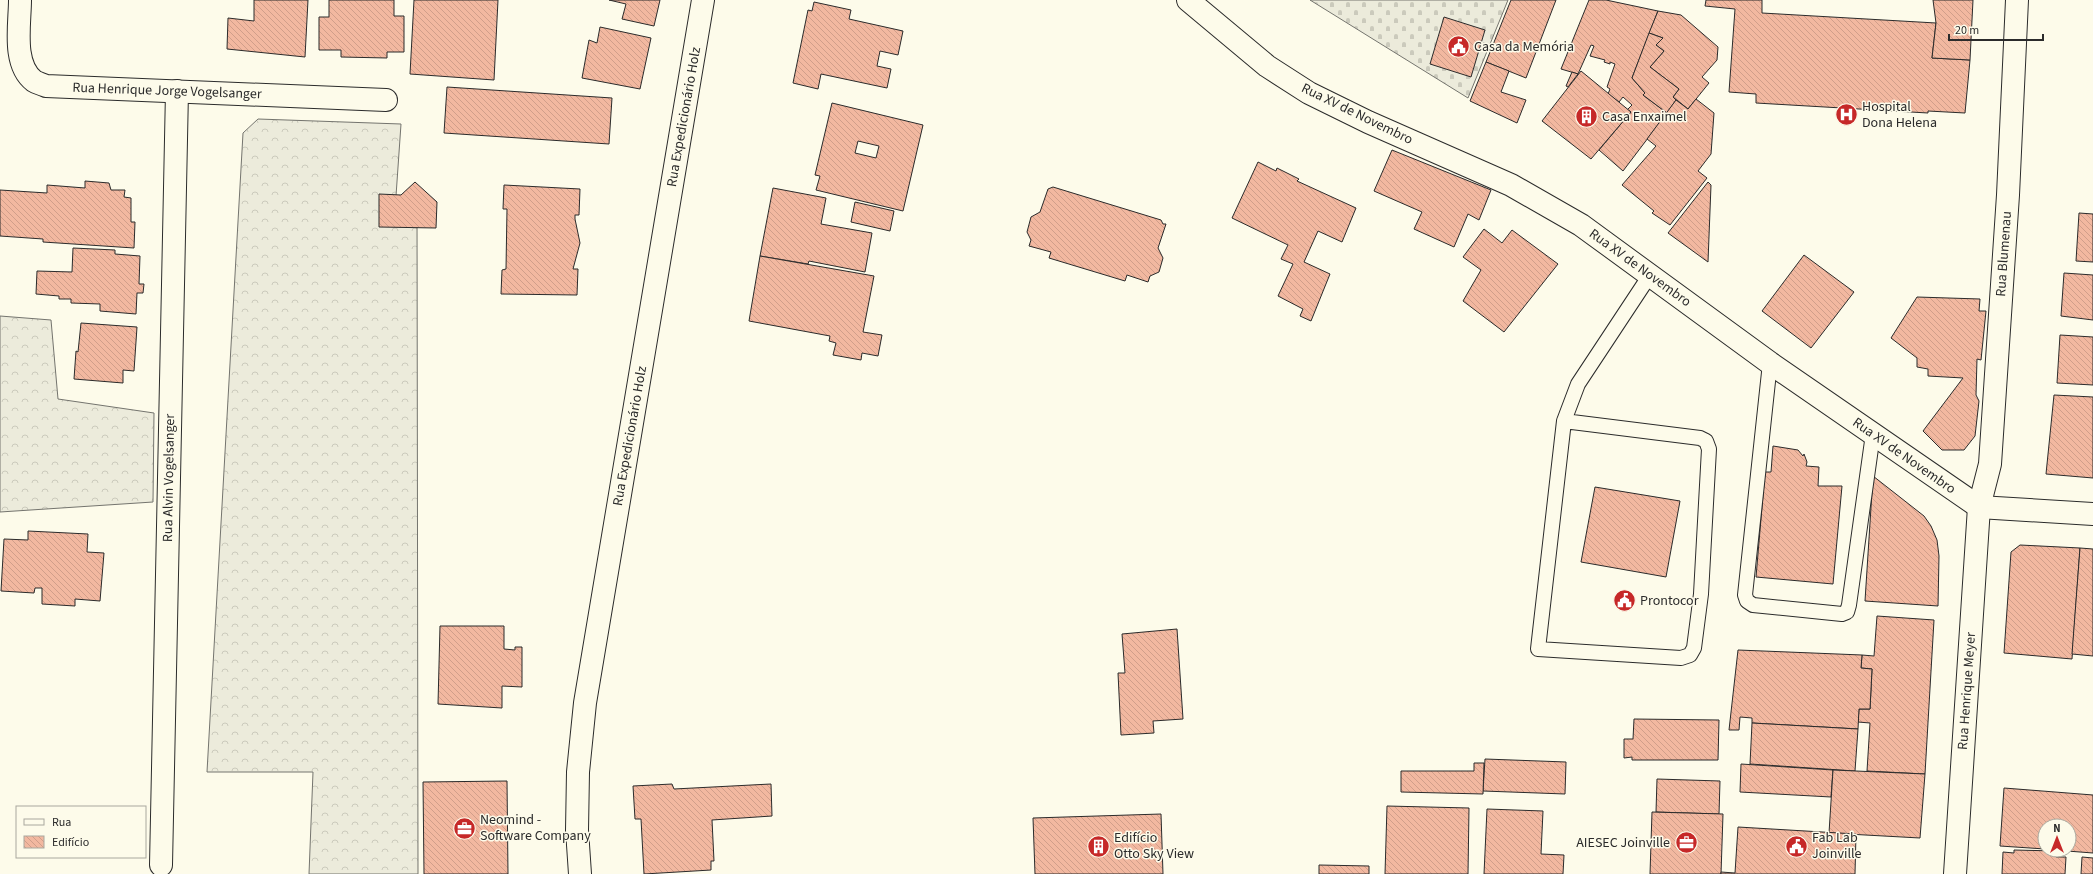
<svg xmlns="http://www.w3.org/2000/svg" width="2093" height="874" viewBox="0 0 2093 874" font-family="'Source Sans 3',sans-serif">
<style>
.forest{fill:url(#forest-crowns);stroke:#74746e}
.cemetery{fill:url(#cemetery-stones);stroke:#74746e}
.building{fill:url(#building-back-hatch);stroke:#2b2b2b;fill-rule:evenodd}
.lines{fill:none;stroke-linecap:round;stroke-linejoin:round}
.service-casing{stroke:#2b2b2b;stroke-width:16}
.minor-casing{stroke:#2b2b2b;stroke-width:24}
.secondary-casing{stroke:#2b2b2b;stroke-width:24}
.primary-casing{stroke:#2b2b2b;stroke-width:24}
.service{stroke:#fdfbea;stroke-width:14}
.minor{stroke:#fdfbea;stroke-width:22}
.secondary{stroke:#fdfbea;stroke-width:22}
.primary{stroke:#fdfbea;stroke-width:22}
.labels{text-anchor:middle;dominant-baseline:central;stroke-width:3;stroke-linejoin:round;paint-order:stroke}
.poi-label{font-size:14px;fill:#2b2b2b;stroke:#fdfbea;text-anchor:start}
.street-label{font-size:14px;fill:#2b2b2b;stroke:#fdfbea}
</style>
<defs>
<pattern id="forest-crowns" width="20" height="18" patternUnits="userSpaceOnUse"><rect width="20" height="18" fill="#ecebdb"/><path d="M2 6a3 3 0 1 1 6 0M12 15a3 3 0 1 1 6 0" fill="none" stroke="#cbcabc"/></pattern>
<pattern id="cemetery-stones" width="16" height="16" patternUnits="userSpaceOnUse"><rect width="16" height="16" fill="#ecebdb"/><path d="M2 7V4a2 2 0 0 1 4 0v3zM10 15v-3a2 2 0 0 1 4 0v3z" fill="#cbcabc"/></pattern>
<pattern id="building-back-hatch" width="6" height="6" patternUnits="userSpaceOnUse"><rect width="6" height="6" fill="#f2b8a0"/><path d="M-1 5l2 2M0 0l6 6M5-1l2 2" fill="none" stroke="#d09e8a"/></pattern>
</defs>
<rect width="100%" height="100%" fill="#fdfbea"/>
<g class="forest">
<polygon points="258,119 401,124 396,196 417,198 418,874 309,874 313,772 207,772 243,133"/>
<polygon points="0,316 51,320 58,399 154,413 153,502 0,512"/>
</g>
<polygon class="cemetery" points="1310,0 1508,0 1468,98"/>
<g class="building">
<polygon points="254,0 308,0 305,57 227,49 228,18 254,21"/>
<polygon points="329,0 394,0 394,16 404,16 404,52 387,52 387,58 341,57 341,50 319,50 319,17 329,17"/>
<polygon points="414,0 498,0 494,80 410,74"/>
<polygon points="609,0 660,0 654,26 622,19 626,4"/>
<polygon points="1511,0 1556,0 1526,78 1486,62"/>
<polygon points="1589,0 1606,0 1658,11 1632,78 1645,93 1643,95 1667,113 1623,171 1599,150 1631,112 1627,110 1632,105 1623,97 1619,102 1608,94 1610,89 1607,87 1615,64 1610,62 1610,64 1604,62 1605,60 1590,56 1594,46 1591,45 1578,74 1561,69"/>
<polygon points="1706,0 1762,0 1762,13 1936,23 1932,58 1970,60 1965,113 1928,111 1928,113 1756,103 1756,94 1729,92 1735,9 1705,6"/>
<polygon points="1933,0 1973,0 1970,60 1932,58 1936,23"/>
<polygon points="814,2 851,10 849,19 903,31 898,55 880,51 877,66 891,69 887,88 821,74 818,89 793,83 808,10 812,11"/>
<polygon points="1658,11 1681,15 1718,47 1717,60 1702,77 1709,83 1688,109 1673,97 1679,89 1650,67 1664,51 1656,45 1663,38 1649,33"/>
<polygon points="1444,17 1485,30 1471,77 1430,64"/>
<polygon points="600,27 651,38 640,89 582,78 589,40 597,43"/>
<polygon points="1649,33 1663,38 1656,45 1664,51 1650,67 1679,89 1673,97 1676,100 1667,113 1643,95 1645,93 1632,78"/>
<polygon points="1486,62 1509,71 1501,92 1526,100 1517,123 1470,101"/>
<polygon points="1581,71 1631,112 1591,159 1542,121"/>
<polygon points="1572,72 1578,74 1568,87 1566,86"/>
<polygon points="447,87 612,98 609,144 444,133"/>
<polygon points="1696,99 1714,113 1711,154 1698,171 1707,178 1670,225 1652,213 1654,211 1622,185 1656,146 1647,139 1676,100 1688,109"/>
<path d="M832,103L923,125L903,211L816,190L820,176L815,175ZM858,141L879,146L876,158L855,153Z"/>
<polygon points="1392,150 1491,190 1479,220 1468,214 1454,247 1414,229 1422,212 1374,191"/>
<polygon points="1258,162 1276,171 1277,168 1299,179 1297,181 1356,208 1342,242 1318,231 1304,262 1330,274 1311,321 1300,316 1303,309 1278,296 1293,264 1281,259 1288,245 1232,218"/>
<polygon points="85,181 109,183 111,190 125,190 124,197 131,198 131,222 135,222 134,248 43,242 43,239 0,236 0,190 47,193 47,185 85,188"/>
<polygon points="415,182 437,202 436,228 379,227 379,194 401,195"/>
<polygon points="1708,182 1711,185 1708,262 1668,233"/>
<polygon points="504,185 580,189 579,215 575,215 575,219 580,243 573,269 578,269 577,295 501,294 502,270 506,269 507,209 503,209"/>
<polygon points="1053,187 1161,220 1163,224 1166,224 1158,248 1163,258 1159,272 1150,276 1148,282 1127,275 1125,281 1049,258 1051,252 1029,246 1031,240 1027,232 1031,217 1040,212 1048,189"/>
<polygon points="773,188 826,198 821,224 872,233 865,272 809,261 808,264 760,256"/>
<polygon points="855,202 894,211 890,231 851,222"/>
<polygon points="2079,213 2093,214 2093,262 2076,261"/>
<polygon points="1484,229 1502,243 1512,230 1558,264 1504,332 1463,301 1481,270 1463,257"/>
<polygon points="73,248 115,250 115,254 140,256 139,284 144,284 143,293 137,293 136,314 100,311 100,304 71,303 71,299 59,299 59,296 36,294 37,271 72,272"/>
<polygon points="1804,255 1854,292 1811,348 1762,311"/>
<polygon points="760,256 874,276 863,332 882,335 878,356 862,353 861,360 833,355 836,343 829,341 830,336 749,321"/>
<polygon points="2064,273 2093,275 2093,320 2061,316"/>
<polygon points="1917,297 1980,299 1979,311 1986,311 1981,360 1977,359 1976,395 1979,401 1975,436 1964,450 1942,450 1923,431 1963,378 1928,376 1928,369 1917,367 1917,358 1891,338"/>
<polygon points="81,323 137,327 134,371 123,370 123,383 74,379 76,351 78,352"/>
<polygon points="2060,335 2093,337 2093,385 2057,383"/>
<polygon points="2054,395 2093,397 2093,478 2046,474"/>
<polygon points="1773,446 1798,450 1803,456 1804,454 1807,462 1806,466 1819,467 1818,486 1842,486 1833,584 1756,577 1765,472 1771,472"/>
<polygon points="1873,476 1924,516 1931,526 1937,540 1939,556 1938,606 1865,601"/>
<polygon points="1595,487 1680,501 1666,577 1581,562"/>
<polygon points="28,531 88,534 87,552 104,553 100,601 75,599 75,606 42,604 42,588 35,588 34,593 1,591 4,539 28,540"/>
<polygon points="2020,545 2080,548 2072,659 2004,653 2011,552"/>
<polygon points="2080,548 2093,549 2093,656 2072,654"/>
<polygon points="1877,616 1934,620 1925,774 1867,771 1870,723 1858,722 1859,709 1870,709 1872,669 1861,668 1862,655 1874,656"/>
<polygon points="440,626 504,626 504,649 515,650 515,647 522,647 522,687 502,686 502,708 438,704"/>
<polygon points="1177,629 1183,719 1153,721 1154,733 1121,735 1118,673 1125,673 1122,634"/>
<polygon points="1738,650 1862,655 1861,668 1872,669 1870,709 1859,709 1858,729 1752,723 1752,718 1740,717 1739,730 1729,730"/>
<polygon points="1634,719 1719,720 1718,760 1632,760 1632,757 1624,758 1624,739 1633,739"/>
<polygon points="1752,723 1858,729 1855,771 1750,764"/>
<polygon points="1485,759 1566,762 1565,794 1483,791"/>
<polygon points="1474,763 1484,763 1483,794 1401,792 1401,771 1474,771"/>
<polygon points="1741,764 1833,770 1831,797 1740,792"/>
<polygon points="1833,770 1925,774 1920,838 1829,833"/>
<polygon points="1657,779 1720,781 1719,814 1656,812"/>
<polygon points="507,781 508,874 424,874 423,782"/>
<polygon points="672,784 674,789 771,784 772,816 712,820 714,861 711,861 711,870 644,874 641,819 635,819 633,786"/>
<polygon points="2004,788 2093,795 2093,853 2054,850 2069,850 2069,826 2045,826 2045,849 2000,846"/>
<polygon points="1387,806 1469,808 1468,874 1385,874"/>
<polygon points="1487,809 1543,811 1541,854 1564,855 1563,874 1484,874"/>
<polygon points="1652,812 1723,814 1721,874 1650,874"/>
<polygon points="1161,814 1163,874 1035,874 1033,818"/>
<polygon points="1738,827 1856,834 1855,874 1721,874 1721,872 1735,873"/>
<polygon points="2014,850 2056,851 2056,857 2066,857 2065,874 2002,874 2003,852 2014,853"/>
<polygon points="2082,857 2093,858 2093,874 2081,874"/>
<polygon points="1319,865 1369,866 1369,874 1319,874"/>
</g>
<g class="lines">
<defs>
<g id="service">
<polyline points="1770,363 1745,595 1747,601 1753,605 1842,614 1847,612 1849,605 1873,434"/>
<polyline points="1564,421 1700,438 1706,441 1709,449 1701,594 1694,648 1690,655 1681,658 1538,649 1564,421 1578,384 1650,275"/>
</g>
<g id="minor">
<path d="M20,0C20,24 12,64 34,81C37,83 42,84 46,86L386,100"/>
<polyline points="161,865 177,91"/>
</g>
<g id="secondary">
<polyline points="1979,507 2093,514"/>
<polyline points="580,874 577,830 578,772 585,703 703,0"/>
</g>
<g id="primary">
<polyline points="1188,0 1267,66 1309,93 1368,122 1511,185 1581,225 1770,363 1979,507"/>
<polyline points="1955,874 1979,507 1990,464 2008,195 2017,0"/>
</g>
</defs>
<use href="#service" class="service-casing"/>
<use href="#minor" class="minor-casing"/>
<use href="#secondary" class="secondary-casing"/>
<use href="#primary" class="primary-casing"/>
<use href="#service" class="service"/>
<use href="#minor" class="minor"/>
<use href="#secondary" class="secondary"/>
<use href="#primary" class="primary"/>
</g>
<defs>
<symbol id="civic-disc" viewBox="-11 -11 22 22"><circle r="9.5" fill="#c62828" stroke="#fdfbea"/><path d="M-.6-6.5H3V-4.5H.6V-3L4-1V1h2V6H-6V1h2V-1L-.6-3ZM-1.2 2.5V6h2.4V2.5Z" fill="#fff"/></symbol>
<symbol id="hospital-disc" viewBox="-11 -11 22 22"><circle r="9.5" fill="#c62828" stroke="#fdfbea"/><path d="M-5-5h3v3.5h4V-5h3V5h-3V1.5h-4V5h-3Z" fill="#fff"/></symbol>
<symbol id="building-disc" viewBox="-11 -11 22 22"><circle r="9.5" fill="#c62828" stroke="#fdfbea"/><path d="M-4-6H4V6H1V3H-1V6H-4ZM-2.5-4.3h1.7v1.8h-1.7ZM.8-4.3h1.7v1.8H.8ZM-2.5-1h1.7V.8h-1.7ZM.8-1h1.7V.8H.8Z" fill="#fff"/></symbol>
<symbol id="office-disc" viewBox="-11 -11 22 22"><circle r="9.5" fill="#c62828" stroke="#fdfbea"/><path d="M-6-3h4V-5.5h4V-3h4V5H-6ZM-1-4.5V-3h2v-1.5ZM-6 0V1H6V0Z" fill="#fff"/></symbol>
</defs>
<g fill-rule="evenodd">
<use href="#civic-disc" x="1446" y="34" width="25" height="25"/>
<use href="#hospital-disc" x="1834" y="102" width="25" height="25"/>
<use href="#building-disc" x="1574" y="104" width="25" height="25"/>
<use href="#civic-disc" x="1612" y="588" width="25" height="25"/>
<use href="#office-disc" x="452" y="816" width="25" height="25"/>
<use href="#office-disc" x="1674" y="830" width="25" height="25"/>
<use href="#building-disc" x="1086" y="834" width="25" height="25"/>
<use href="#civic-disc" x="1784" y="834" width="25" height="25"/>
</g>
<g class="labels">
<g class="poi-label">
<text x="1474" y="47">Casa da Memória</text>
<text x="1862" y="107">Hospital<tspan x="1862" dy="16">Dona Helena</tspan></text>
<text x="1602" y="117">Casa Enxaimel</text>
<text x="1640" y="601">Prontocor</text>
<text x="480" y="820">Neomind -<tspan x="480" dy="16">Software Company</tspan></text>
<text x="1114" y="838">Edifício<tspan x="1114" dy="16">Otto Sky View</tspan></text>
<text x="1812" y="838">Fab Lab<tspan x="1812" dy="16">Joinville</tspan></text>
<text x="1670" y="843" text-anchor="end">AIESEC Joinville</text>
</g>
<g class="street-label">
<text transform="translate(167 91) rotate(2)">Rua Henrique Jorge Vogelsanger</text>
<text transform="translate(1357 114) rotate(26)">Rua XV de Novembro</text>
<text transform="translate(684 117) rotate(-80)">Rua Expedicionário Holz</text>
<text transform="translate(2004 254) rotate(-86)">Rua Blumenau</text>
<text transform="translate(1640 268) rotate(36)">Rua XV de Novembro</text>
<text transform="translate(630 436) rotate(-80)">Rua Expedicionário Holz</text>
<text transform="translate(1904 456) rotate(35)">Rua XV de Novembro</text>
<text transform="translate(169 478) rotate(-89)">Rua Alvin Vogelsanger</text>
<text transform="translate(1967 691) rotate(-86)">Rua Henrique Meyer</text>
</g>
</g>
<rect x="16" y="806" width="130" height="52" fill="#fdfbea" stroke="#a9a89e"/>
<rect x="24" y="819" width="20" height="6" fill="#fdfbea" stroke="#a9a89e"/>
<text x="52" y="826" font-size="12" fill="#2b2b2b">Rua</text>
<rect x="24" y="836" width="20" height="12" fill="url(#building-back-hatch)" stroke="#a9a89e"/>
<text x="52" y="846" font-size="12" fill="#2b2b2b">Edifício</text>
<g transform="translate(2057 838)"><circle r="19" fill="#fdfbea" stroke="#a9a89e"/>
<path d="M0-3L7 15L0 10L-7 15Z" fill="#c62828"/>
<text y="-6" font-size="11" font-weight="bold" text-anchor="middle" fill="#2b2b2b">N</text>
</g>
<path d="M1949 34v6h94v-6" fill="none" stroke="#2b2b2b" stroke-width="2"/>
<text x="1955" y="34" font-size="12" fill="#2b2b2b" stroke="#fdfbea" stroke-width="3" paint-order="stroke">20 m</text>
</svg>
